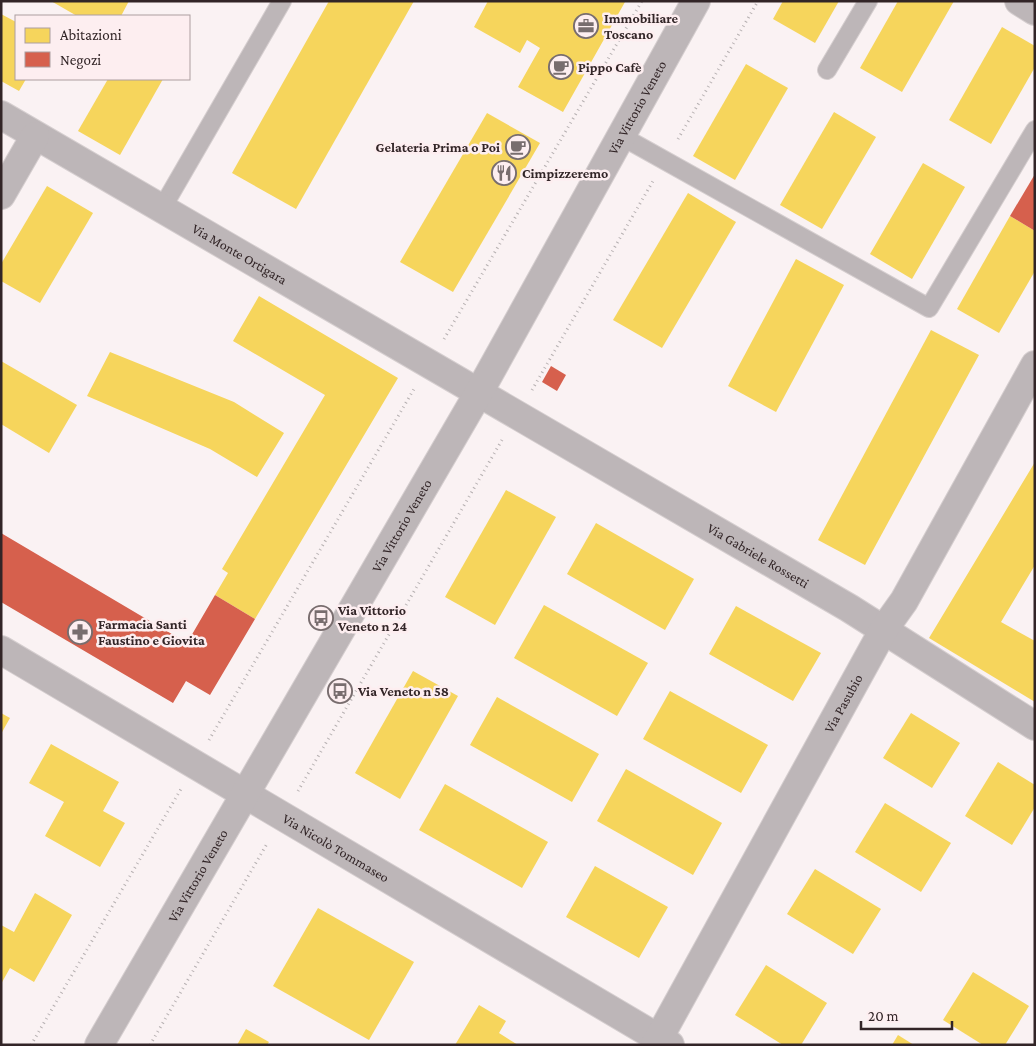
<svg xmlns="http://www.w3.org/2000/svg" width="1036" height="1046" viewBox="0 0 1036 1046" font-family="'Crimson Pro',serif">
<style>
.homes{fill:#f6d55c}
.shops{fill:#d6604d}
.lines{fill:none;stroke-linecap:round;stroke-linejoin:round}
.service-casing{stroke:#d5cecf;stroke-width:20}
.minor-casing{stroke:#d5cecf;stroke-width:30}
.tertiary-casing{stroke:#d5cecf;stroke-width:30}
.path{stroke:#b7b1b2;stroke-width:3;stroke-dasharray:1 4;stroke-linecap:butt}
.service{stroke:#bdb6b8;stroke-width:18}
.minor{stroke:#bdb6b8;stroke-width:28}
.tertiary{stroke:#bdb6b8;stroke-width:28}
.labels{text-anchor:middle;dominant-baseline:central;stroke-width:5;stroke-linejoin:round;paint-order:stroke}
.poi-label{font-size:14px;font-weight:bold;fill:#322527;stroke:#fdeef0;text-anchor:start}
.street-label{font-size:14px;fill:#322527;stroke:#fdeef0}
</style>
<rect width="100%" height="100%" fill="#faf2f3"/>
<g class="homes">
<polygon points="51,1 129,1 121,16 77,16"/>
<polygon points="329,1 414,1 296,209 232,173"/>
<polygon points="488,1 624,1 625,2 563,112 518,87 540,48 527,40 520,53 474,27"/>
<polygon points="783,1 839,1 815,43 773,19"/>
<polygon points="898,1 954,1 902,92 860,68"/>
<polygon points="1,14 16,22 16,79 26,79 19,91 1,81"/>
<polygon points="1002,27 1035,46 1035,67 991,144 949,120"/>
<polygon points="746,64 788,88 735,180 693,156"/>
<polygon points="108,79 163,79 120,155 78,131"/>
<polygon points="834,112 876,137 822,229 780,205"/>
<polygon points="487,113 540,143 453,292 400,262"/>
<polygon points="923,163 965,187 912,279 870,254"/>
<polygon points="47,186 93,213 40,303 1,281 1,264"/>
<polygon points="688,193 736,222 662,348 613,320"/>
<polygon points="1010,216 1035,231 1035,271 999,333 957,309"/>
<polygon points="796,259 844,285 776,412 728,386"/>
<polygon points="259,296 398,378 255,619 215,595 228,573 222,569 325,395 233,341"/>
<polygon points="931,330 979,355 865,565 818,540"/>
<polygon points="110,352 234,402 284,433 257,477 210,449 87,396"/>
<polygon points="1,361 77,405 49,453 1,424"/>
<polygon points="1035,462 1035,565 1001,622 1035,641 1035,702 929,638"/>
<polygon points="506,490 556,517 495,625 445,597"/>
<polygon points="596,523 694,579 665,630 567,574"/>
<polygon points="544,605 648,663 617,716 514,658"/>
<polygon points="736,606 821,653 793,701 709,654"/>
<polygon points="413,671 458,696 400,799 355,773"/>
<polygon points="670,691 768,745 741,793 643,739"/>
<polygon points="497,697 599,754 572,802 470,745"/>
<polygon points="1,713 10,718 1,734"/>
<polygon points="911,713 960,743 932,788 883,758"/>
<polygon points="51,744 119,782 103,811 125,823 100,867 45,836 64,802 29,783"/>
<polygon points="998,762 1035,785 1035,807 1012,845 965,816"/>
<polygon points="626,769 722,823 693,875 597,821"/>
<polygon points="445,784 548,842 522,888 419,830"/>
<polygon points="885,803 951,843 921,892 855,852"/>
<polygon points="595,866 668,907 639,958 566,917"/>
<polygon points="815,869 881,909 853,954 787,914"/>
<polygon points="35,893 72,915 34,982 10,968 1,984 1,925 14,932"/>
<polygon points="318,908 414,962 369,1040 273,986"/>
<polygon points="766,965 827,1003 801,1045 783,1045 735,1015"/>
<polygon points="973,972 1029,1006 1005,1045 983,1045 943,1020"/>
<polygon points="479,1005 506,1021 499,1033 518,1045 455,1045"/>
<polygon points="246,1029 269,1042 267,1045 237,1045"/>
<polygon points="898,1035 914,1045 892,1045"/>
</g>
<g class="shops">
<polygon points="1035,174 1035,231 1010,216"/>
<polygon points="551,366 566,375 557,391 542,382"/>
<polygon points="1,533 187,643 215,595 255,619 210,695 186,681 173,703 1,602"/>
</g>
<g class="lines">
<defs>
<g id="service">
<polyline points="827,70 868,1"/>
<polyline points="621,136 929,308 1035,130"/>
<polyline points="161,210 282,1"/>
</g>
<g id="minor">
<polyline points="1019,1 1035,11"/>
<path id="s1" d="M1,115L849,608L1035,726"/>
<polyline points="1,195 35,136"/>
<path id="s2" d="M1,650L670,1045"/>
<path id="s3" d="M655,1045L884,629L904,601L1035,365"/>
</g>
<g id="tertiary">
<path id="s4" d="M99,1045L478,394L696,1"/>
</g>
</defs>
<use href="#service" class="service-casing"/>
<use href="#minor" class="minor-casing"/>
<use href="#tertiary" class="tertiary-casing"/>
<g class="path">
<polyline points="678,139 758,1"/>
<polyline points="444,339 642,1"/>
<polyline points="532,390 653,181"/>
<polyline points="209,740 414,389"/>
<polyline points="298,791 502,440"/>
<polyline points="31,1045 181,789"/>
<polyline points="150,1045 268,842"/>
</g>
<use href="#service" class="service"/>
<use href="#minor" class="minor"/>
<use href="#tertiary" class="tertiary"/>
</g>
<defs>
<symbol id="office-ring" viewBox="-11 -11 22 22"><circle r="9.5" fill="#fdeef0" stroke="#786d6e" stroke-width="1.5"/><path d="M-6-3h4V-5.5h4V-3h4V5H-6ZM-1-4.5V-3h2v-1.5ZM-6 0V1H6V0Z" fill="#786d6e"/></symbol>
<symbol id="cafe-ring" viewBox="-11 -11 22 22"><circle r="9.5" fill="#fdeef0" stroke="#786d6e" stroke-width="1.5"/><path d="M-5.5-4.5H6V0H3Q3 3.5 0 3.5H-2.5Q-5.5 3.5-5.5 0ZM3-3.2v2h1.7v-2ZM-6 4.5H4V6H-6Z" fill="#786d6e"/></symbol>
<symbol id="restaurant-ring" viewBox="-11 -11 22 22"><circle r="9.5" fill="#fdeef0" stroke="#786d6e" stroke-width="1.5"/><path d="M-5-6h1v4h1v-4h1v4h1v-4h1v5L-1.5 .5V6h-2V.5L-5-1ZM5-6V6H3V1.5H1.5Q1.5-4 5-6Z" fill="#786d6e"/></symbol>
<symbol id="bus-ring" viewBox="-11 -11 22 22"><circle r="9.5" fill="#fdeef0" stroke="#786d6e" stroke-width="1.5"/><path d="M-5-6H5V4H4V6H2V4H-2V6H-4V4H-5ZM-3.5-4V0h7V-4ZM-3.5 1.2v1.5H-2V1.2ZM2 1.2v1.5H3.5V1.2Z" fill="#786d6e"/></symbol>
<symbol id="pharmacy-ring" viewBox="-11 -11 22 22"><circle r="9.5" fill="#fdeef0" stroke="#786d6e" stroke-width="1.5"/><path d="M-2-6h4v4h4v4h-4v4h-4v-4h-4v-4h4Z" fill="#786d6e"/></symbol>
</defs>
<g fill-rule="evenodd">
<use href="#office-ring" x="572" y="12" width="28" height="28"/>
<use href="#cafe-ring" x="547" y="53" width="28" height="28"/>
<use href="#cafe-ring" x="504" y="133" width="28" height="28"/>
<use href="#restaurant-ring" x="490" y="159" width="28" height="28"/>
<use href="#bus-ring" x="307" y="604" width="28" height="28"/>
<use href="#pharmacy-ring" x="66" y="618" width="28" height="28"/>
<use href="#bus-ring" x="326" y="677" width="28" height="28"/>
</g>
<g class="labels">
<g class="poi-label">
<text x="604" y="18">Immobiliare<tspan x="604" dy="16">Toscano</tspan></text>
<text x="578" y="67">Pippo Cafè</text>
<text x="500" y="147" text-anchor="end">Gelateria Prima o Poi</text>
<text x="522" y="173">Cimpizzeremo</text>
<text x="338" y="610">Via Vittorio<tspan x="338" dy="16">Veneto n 24</tspan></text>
<text x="98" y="624">Farmacia Santi<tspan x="98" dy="16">Faustino e Giovita</tspan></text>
<text x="358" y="691">Via Veneto n 58</text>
</g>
<g class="street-label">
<text stroke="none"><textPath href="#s4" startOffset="1081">Via Vittorio Veneto</textPath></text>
<text stroke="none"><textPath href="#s1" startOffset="276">Via Monte Ortigara</textPath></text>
<text stroke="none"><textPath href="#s4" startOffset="601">Via Vittorio Veneto</textPath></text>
<text stroke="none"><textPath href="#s1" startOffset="876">Via Gabriele Rossetti</textPath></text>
<text stroke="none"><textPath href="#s3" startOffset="390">Via Pasubio</textPath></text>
<text stroke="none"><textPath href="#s2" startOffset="389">Via Nicolò Tommaseo</textPath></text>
<text stroke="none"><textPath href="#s4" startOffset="196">Via Vittorio Veneto</textPath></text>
</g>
</g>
<rect width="1036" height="1046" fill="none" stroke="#322527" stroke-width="5"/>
<rect x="15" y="15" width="175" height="65" fill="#fdeef0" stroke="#ac9ea0"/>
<rect x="25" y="28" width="25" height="15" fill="#f6d55c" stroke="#ac9ea0"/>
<text x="60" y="40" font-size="15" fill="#322527">Abitazioni</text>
<rect x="25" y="52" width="25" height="15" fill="#d6604d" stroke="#ac9ea0"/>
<text x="60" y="65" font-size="15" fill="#322527">Negozi</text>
<path d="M861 1021v8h91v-8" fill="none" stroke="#322527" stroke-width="2.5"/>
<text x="868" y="1021" font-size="15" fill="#322527" stroke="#fdeef0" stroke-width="4" paint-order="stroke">20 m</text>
</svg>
